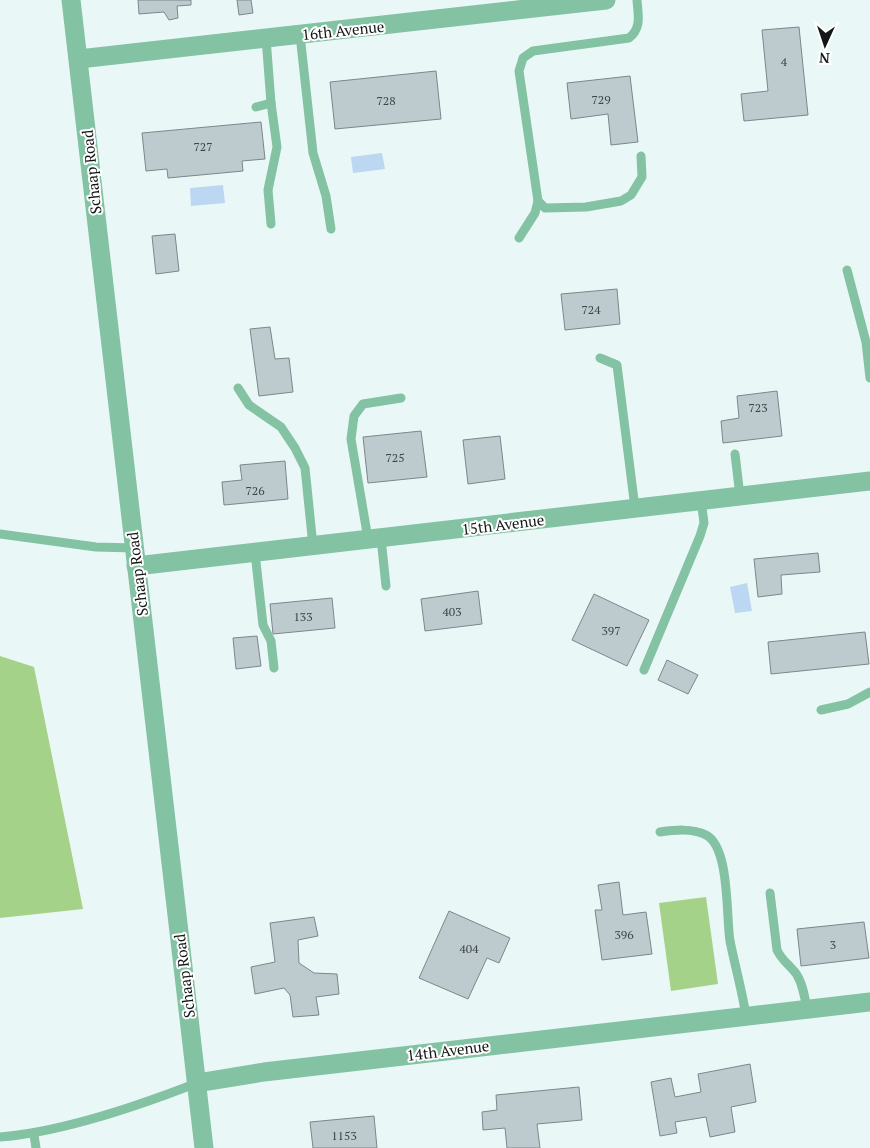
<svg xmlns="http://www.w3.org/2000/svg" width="870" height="1148" viewBox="0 0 870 1148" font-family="'PT Serif',serif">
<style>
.green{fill:#a5d289}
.water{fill:#bcd7f1}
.building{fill:#bdcbcf;stroke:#7b878b}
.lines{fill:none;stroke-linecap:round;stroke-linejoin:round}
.service{stroke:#83c2a3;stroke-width:9}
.minor{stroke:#83c2a3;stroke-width:19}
.labels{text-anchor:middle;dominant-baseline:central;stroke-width:4;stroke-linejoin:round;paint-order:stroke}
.number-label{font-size:12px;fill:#3e4545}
.street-label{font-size:15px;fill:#131817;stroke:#fff}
</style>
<rect width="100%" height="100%" fill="#e9f8f7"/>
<g class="green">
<polygon points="0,656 34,667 83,909 0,918"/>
<polygon points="706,897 718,984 671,991 659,903"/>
</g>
<g class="water">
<polygon points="382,153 385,169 353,173 351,157"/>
<polygon points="223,185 225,203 191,206 190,188"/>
<polygon points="747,583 752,611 735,613 730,587"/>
</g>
<g class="building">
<polygon points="138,0 191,0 191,5 177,6 178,18 169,20 164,12 139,14"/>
<polygon points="237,0 251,0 253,13 239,15"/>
<polygon points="799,27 808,115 744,121 741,94 768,91 762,30"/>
<polygon points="436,71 441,119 335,129 330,82"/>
<polygon points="630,76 638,142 611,145 608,114 571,119 567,83"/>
<polygon points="261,122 265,159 242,161 243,171 168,178 167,169 146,171 142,133"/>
<polygon points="175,234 179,271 156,274 152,236"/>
<polygon points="617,289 620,324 565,330 561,294"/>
<polygon points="270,327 275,359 289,358 293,392 259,396 250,329"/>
<polygon points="777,391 782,436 723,443 721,421 739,418 737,396"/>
<polygon points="421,431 427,477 368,483 363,437"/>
<polygon points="500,436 505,479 468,484 463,440"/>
<polygon points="285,461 288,499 224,505 222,482 242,480 240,465"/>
<polygon points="818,553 820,572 781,575 782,594 758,597 754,559"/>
<polygon points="478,591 482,624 425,631 421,599"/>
<polygon points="594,594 649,620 627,666 572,640"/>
<polygon points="332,598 335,628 273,634 270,604"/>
<polygon points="865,632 869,664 771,674 768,642"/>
<polygon points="257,636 261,666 236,669 233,638"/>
<polygon points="667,660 698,675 688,694 658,680"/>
<polygon points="619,882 623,915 646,912 652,954 602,960 595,910 602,910 598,885"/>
<polygon points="449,911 510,938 499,963 487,958 468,999 419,978"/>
<polygon points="314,917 318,936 298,940 299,963 314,973 337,974 339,994 316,997 319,1015 293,1017 290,995 284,988 255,994 251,967 275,962 270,923"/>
<polygon points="864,922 869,958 801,966 797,929"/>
<polygon points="750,1064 756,1102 731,1107 735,1132 710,1137 706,1117 675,1122 677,1133 660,1136 651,1082 671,1078 675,1097 701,1092 698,1074"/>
<polygon points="579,1087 582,1120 537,1124 540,1148 507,1148 505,1128 483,1130 482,1112 497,1110 496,1095"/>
<polygon points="374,1116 377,1148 313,1148 310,1122"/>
</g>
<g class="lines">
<g class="service">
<polyline points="300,35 313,153 326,196 331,229"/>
<polyline points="256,107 271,103 266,38"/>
<polyline points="538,201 545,208 586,207 621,201 631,195 642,177 641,156"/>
<polyline points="271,224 268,190 277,147 271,103"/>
<path d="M519,238L535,213L538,201L519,71L523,58L533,51L629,38C642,28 638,14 637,0"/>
<polyline points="847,270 866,342 870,378"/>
<polyline points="600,358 617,365 635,508"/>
<polyline points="238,388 249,405 281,427 295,448 305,468 313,546"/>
<polyline points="735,454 740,496"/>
<polyline points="0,534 96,547 134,548"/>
<polyline points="381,538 386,586"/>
<polyline points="368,539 351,439 354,416 363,404 401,398"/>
<polyline points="255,553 263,625 271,641 274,668"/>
<polyline points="644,670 700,536 704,523 701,500"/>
<polyline points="821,710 848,704 870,692"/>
<path d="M660,832C675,830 692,828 706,835C730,847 726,917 730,941C735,966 742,990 746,1016"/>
<path d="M770,893L777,950C782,961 791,966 797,975C803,985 805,998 807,1010"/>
<polyline points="34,1135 36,1148"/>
<path d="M0,1137C63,1132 138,1106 197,1083"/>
</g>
<g class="minor">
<polyline points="71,0 204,1148"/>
<polyline points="79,59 606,0"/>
<polyline points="136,566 870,481"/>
<polyline points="197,1083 264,1072 870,1002"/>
</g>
</g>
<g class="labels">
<g class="number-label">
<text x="784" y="61">4</text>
<text x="601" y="99">729</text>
<text x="386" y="100">728</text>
<text x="203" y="146">727</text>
<text x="591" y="309">724</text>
<text x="758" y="407">723</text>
<text x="395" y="457">725</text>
<text x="255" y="490">726</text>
<text x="452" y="611">403</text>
<text x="303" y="616">133</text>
<text x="611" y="630">397</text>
<text x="624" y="934">396</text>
<text x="833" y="944">3</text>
<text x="469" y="948">404</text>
<text x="344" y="1135">1153</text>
</g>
<g class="street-label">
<text transform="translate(343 30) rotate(-6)">16th Avenue</text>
<text transform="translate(91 172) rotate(-96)">Schaap Road</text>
<text transform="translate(503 524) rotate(-7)">15th Avenue</text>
<text transform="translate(137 574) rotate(-97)">Schaap Road</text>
<text transform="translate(184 976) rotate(-97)">Schaap Road</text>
<text transform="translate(448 1050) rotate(-7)">14th Avenue</text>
</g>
</g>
<g transform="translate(825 45) rotate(183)" stroke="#ffffff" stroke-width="4" paint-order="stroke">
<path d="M0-4L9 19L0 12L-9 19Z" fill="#131817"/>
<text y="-8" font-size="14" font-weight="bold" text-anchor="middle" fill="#131817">N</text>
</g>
</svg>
